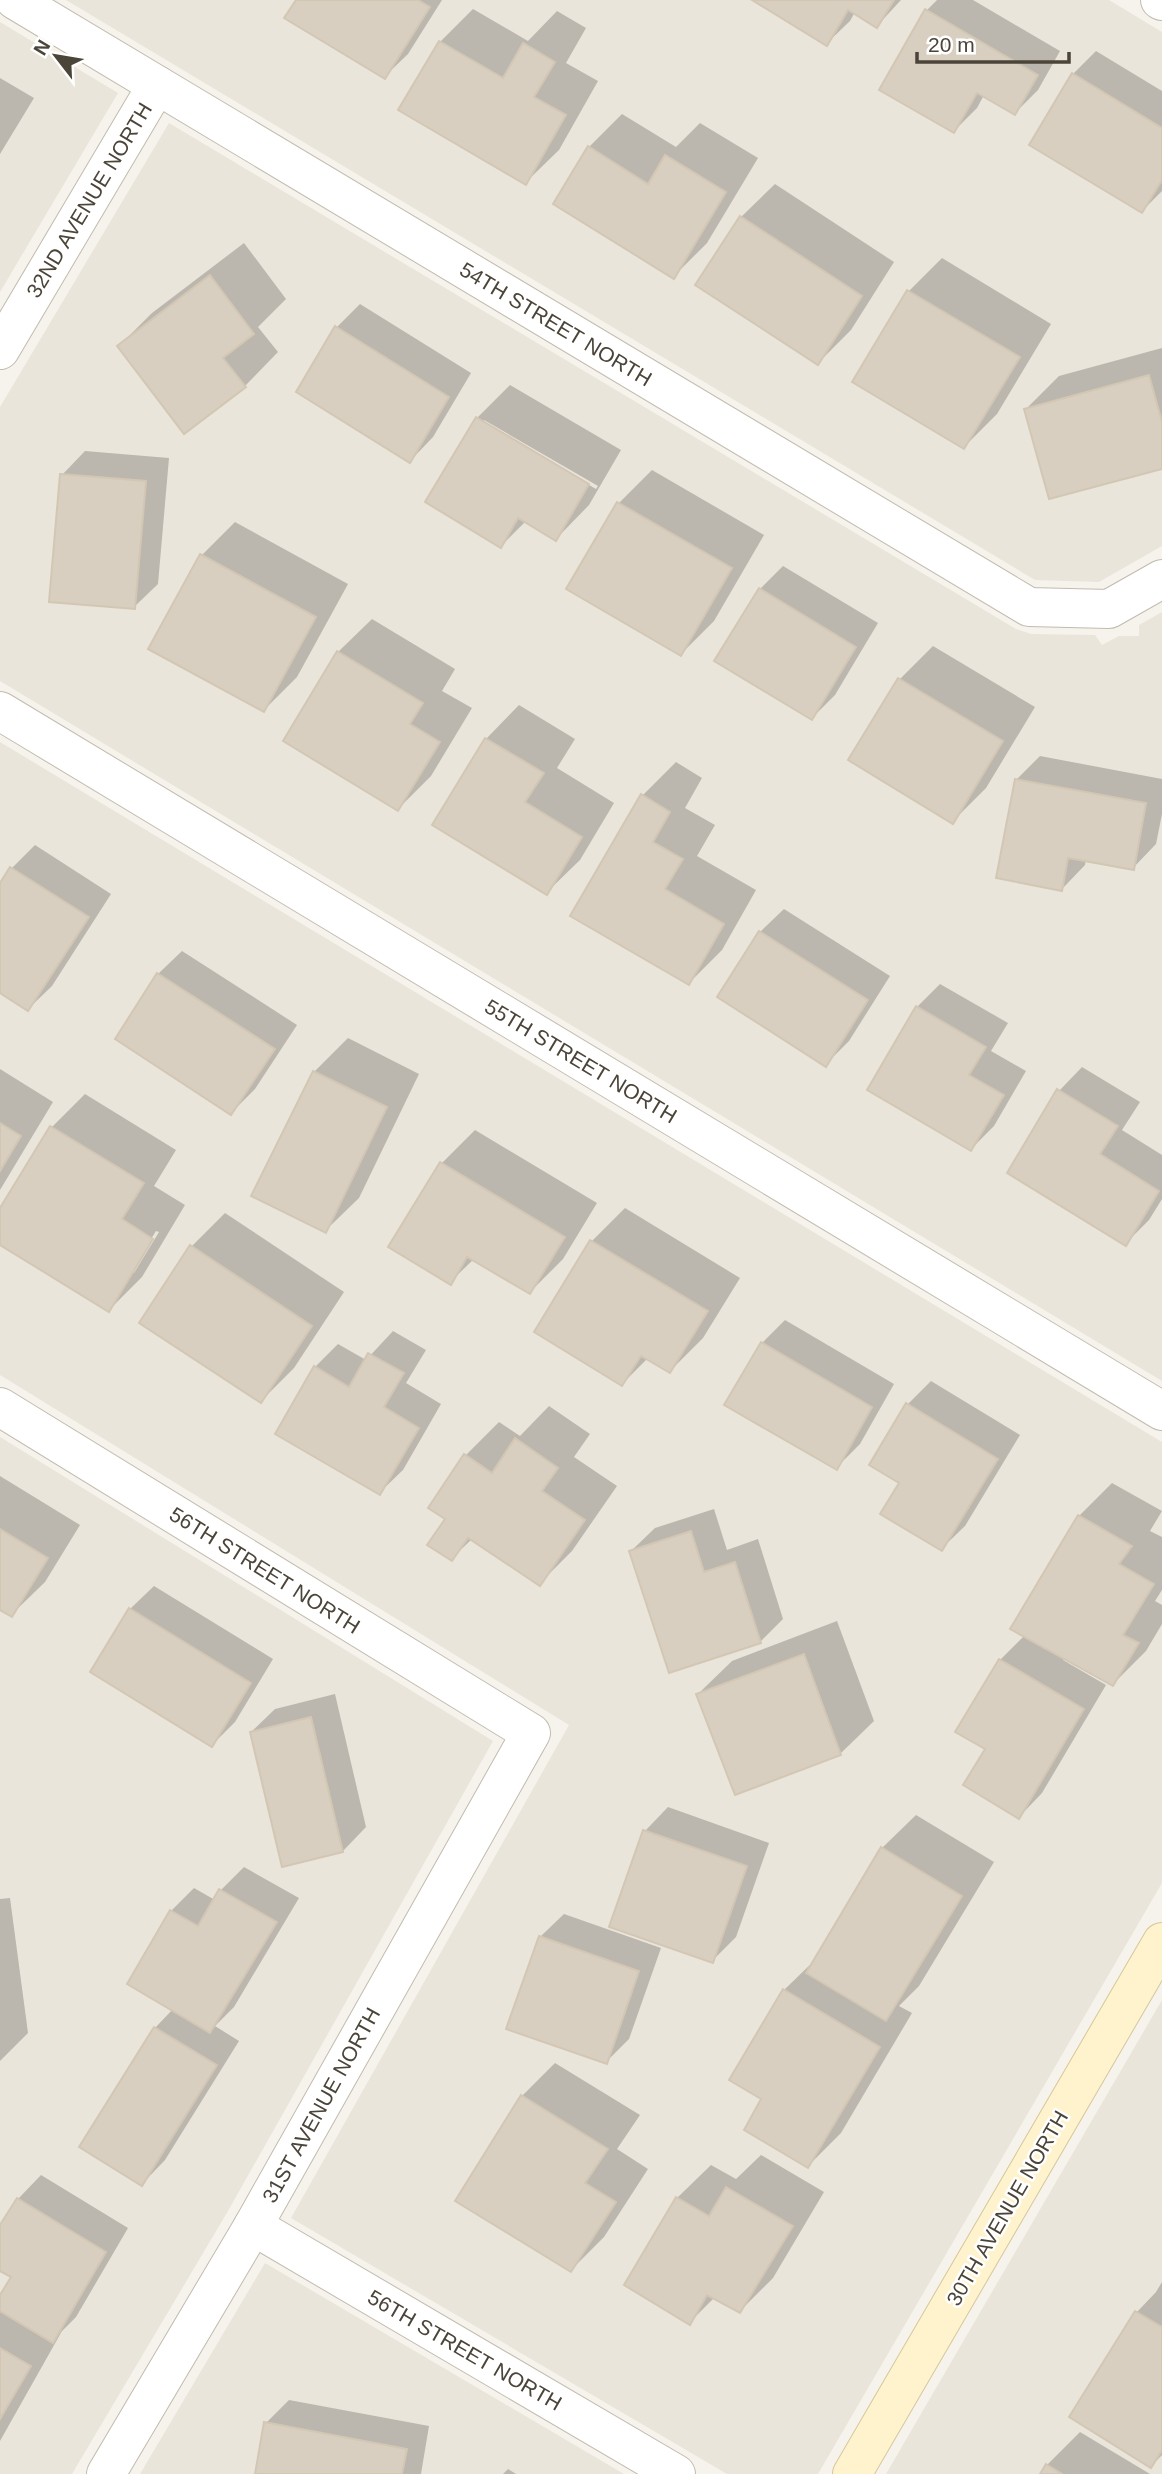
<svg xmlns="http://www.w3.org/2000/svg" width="1162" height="2474" viewBox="0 0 1162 2474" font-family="Helvetica,sans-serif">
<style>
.residential{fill:#eae5da}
.shadow{fill:#0003;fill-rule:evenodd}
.building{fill:#d8cfc1;stroke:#d3c7b4;stroke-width:2}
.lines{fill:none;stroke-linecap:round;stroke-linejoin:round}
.street-casing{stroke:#c2bbae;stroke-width:40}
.secondary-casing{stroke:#d6c79b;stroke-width:40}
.street{stroke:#fff;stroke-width:38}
.secondary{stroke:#fff3cd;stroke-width:38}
.labels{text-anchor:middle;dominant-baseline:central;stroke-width:5;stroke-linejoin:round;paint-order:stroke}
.street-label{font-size:21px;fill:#4b4439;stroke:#fff}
</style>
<rect width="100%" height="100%" fill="#f6f3ec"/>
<g class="residential">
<polygon points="66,0 1109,0 1162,32 1162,546 1099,582 1035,580"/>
<polygon points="0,22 118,93 0,292"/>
<polygon points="169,123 1016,629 1031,634 1095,635 1102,645 1119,636 1139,636 1139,625 1162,612 1162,1381 0,681 0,407"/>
<polygon points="0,742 1162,1442 1162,1883 818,2474 727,2474 291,2218 569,1725 0,1375"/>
<polygon points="0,1437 493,1741 228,2211 72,2474 0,2474"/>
<polygon points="1162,2000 1162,2474 886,2474"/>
<polygon points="265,2263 624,2474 140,2474"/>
</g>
<g class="shadow">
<polygon points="298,0 442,0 408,54 384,77"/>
<polygon points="755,0 901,0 877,26 855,12 850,21 826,44"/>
<polygon points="937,0 973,0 1060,51 1038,90 1015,113 984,95 977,108 954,131 927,10"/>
<polygon points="473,9 528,41 557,11 586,28 566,63 598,81 559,150 525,183 440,42"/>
<polygon points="1096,51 1162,91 1162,191 1142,211 1073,74"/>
<polygon points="0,78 34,98 0,154"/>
<polygon points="622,114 676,147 700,123 758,158 707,243 674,276 589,147"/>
<polygon points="775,184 894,262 851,330 818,363 741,217"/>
<polygon points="244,243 286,299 258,327 278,352 245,386 119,346 152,313"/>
<polygon points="942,258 1051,324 997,414 964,447 854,381 909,291"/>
<polygon points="360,304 471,373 433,437 410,461 336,328"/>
<polygon points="1162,348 1162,467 1026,409 1059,376"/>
<path d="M510,385L621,450L589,505L556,539L526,521L501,546L477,418ZM484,420L598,486L596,489L484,424Z"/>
<polygon points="85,451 169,458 158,584 134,607 62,475"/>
<polygon points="652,470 764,535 714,621 681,654 619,503"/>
<polygon points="235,522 348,584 297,677 264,710 151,648 202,555"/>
<polygon points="783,566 878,623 835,695 812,718 760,589"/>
<polygon points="372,619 455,669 442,691 472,708 431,776 398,809 285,741 338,652"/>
<polygon points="933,646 1035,707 986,788 952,822 900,679"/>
<polygon points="519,705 575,739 557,768 614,803 580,860 546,893 486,739"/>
<polygon points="1040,756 1162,779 1162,814 1156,844 1133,868 1086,859 1085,865 1062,889 1017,779"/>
<polygon points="676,762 702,778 685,808 715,825 697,856 756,890 722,950 689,983 573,915 643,795"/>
<polygon points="35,845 111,894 52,986 28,1009 0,991 0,886 12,868"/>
<polygon points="784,909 890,976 849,1041 826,1064 760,932"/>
<polygon points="182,951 297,1025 255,1089 231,1113 158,974"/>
<polygon points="940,984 1008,1023 991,1051 1026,1071 994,1126 971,1149 917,1007"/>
<polygon points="348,1038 419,1074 359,1198 325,1231 253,1195 314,1072"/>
<polygon points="1082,1067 1140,1102 1122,1130 1162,1155 1162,1199 1149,1220 1126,1243 1059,1091"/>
<polygon points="0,1069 53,1102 0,1190"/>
<path d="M85,1094L176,1150L154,1186L185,1205L142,1277L109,1310L0,1243V1211L52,1127ZM156,1231L159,1232L134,1273H130Z"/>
<polygon points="475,1130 597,1203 563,1259 530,1292 474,1259 450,1282 390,1246 442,1163"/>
<polygon points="625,1208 740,1278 703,1338 670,1371 648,1358 622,1384 537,1332 592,1241"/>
<polygon points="225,1213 344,1292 294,1368 261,1401 192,1246"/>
<polygon points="785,1320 894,1384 860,1444 836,1468 762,1343"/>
<polygon points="393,1331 426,1350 406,1383 441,1404 403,1470 379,1493 315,1367 338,1344 366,1360"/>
<polygon points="931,1381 1020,1435 965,1526 941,1549 902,1482 871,1464 908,1404"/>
<polygon points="549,1406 590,1434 574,1457 617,1486 572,1551 539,1584 472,1539 451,1559 447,1518 466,1455 499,1422 520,1436"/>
<polygon points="0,1476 80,1525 45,1582 11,1615 0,1608"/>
<polygon points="1112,1483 1162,1511 1150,1531 1162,1537 1162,1590 1155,1601 1162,1605 1162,1624 1146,1651 1113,1684 1065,1657 1063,1660 1106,1685 1042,1793 1019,1817 988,1748 1000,1660 1025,1635 1079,1516"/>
<polygon points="714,1509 727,1550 758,1539 783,1619 760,1642 631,1551 655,1528"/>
<polygon points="154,1586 273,1659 235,1722 212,1745 93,1672 130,1609"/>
<polygon points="837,1621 874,1721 840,1754 698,1694 732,1661"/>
<polygon points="335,1694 366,1827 343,1851 251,1732 275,1709"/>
<polygon points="668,1807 769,1843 736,1937 712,1961 611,1926 645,1831"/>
<polygon points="916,1815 994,1862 919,1986 899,2006 912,2013 841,2133 808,2166 763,2098 784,1990 816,1959 882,1848"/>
<polygon points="244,1867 299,1898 234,2007 215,2026 239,2041 165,2160 142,2184 155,2028 173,2009 171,1911 194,1888 215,1900 221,1890"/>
<polygon points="10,1898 28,2033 0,2061 0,1899"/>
<polygon points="564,1914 661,1948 629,2039 606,2062 540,1937"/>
<polygon points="555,2063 640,2115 617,2149 648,2169 604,2237 571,2270 522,2096"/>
<polygon points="761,2155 824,2192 773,2278 740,2311 715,2297 690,2322 677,2198 711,2165 736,2179"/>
<polygon points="41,2175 128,2228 76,2317 62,2331 0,2441 0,2295 13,2276 0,2269 0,2229 18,2199"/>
<polygon points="1162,2282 1162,2455 1151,2466 1072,2417 1137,2312 1156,2292"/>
<polygon points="289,2400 429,2426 421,2474 257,2474 266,2423"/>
<polygon points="1080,2432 1150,2474 1042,2474 1047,2465"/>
<polygon points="508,2469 516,2474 503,2474"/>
</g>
<g class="building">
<polygon points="296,0 418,0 430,7 385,79 284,18"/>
<polygon points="752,0 894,0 877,28 848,10 827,46"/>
<polygon points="925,9 1038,75 1015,115 977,93 954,133 879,90"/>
<polygon points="439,41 503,78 523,43 555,62 534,97 566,115 526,185 398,110"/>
<polygon points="1072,73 1162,128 1162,180 1142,213 1029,145"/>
<polygon points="588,146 648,184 665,155 726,192 674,279 553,204"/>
<polygon points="740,216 862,296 818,365 695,285"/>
<polygon points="210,275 254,334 223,358 246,387 184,434 117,346"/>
<polygon points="907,290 1020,357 964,449 852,382"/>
<polygon points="335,326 449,397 410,463 296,392"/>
<polygon points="1149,375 1162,422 1162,469 1049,499 1024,409"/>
<polygon points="476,417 589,484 556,541 518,518 501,548 425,502"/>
<polygon points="60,474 146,481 135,609 49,602"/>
<polygon points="617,502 732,568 681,656 566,589"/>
<polygon points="200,554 316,617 264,712 148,649"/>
<polygon points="759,588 856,647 812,720 714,661"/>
<polygon points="337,651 423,703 410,724 440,742 398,811 283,741"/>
<polygon points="898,678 1003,741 953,824 848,760"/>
<polygon points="485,738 544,773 525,802 582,837 547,895 432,825"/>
<polygon points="1015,779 1146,803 1134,870 1068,858 1062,891 996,878"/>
<polygon points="641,794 670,812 653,842 683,859 665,889 724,924 689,985 570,916"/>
<polygon points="10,867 89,917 28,1011 0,993 0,883"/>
<polygon points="759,931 868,1000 826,1067 717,997"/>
<polygon points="157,973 275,1049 231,1115 115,1039"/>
<polygon points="916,1006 986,1047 969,1075 1004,1095 971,1151 867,1090"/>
<polygon points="313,1071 387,1107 326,1233 251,1196"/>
<polygon points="1057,1089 1118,1126 1100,1154 1159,1191 1126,1246 1007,1173"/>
<polygon points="0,1123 21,1136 0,1171"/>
<polygon points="50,1126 144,1183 122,1219 153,1239 109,1312 0,1245 0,1208"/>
<polygon points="440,1162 565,1237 530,1294 467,1257 451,1285 388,1247"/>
<polygon points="590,1240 708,1311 670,1373 641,1356 622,1386 534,1332"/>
<polygon points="190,1245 312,1326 261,1403 139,1323"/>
<polygon points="761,1342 872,1407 837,1470 724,1405"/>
<polygon points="368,1353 404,1373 384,1407 419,1428 380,1495 275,1434 314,1366 349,1387"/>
<polygon points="906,1403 998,1459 942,1551 880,1514 899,1483 869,1465"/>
<polygon points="515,1438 558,1468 542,1491 585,1520 540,1586 468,1538 452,1561 427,1545 445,1519 428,1508 464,1454 492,1473"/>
<polygon points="1078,1515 1132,1546 1119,1564 1154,1584 1123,1635 1139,1643 1113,1686 1010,1629"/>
<polygon points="0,1529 48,1558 12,1617 0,1610"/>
<polygon points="691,1531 704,1572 735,1562 761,1643 669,1673 629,1551"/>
<polygon points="129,1608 251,1683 212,1747 90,1672"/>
<polygon points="804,1654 841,1755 735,1795 696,1694"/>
<polygon points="999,1659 1084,1709 1019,1819 963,1785 985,1749 955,1732"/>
<polygon points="311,1717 343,1852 282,1867 250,1732"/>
<polygon points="643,1830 747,1866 713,1963 609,1927"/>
<polygon points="881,1847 962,1896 886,2021 806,1973"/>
<polygon points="219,1889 277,1922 210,2033 127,1984 170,1910 198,1926"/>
<polygon points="539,1936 639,1971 607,2064 506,2029"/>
<polygon points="783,1989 880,2047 808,2168 744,2130 761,2099 729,2080"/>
<polygon points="154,2027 217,2065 142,2186 79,2147"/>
<polygon points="521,2095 608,2149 585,2183 616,2202 571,2272 455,2201"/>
<polygon points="726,2187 793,2226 740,2313 707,2295 690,2325 624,2285 676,2197 709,2216"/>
<polygon points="17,2198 106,2252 53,2343 0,2311 0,2295 11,2277 0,2271 0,2225"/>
<polygon points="1135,2311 1162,2327 1162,2450 1151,2468 1069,2417"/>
<polygon points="0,2348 31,2366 0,2419"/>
<polygon points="264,2422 407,2449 402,2474 255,2474"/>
<polygon points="1046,2464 1062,2474 1040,2474"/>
</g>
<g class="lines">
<defs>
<g id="street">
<polyline points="15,0 1029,607 1109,609 1162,579"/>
<polyline points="1160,0 1162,1"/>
<polyline points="0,350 157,85"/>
<polyline points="0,711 1162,1411"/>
<polyline points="0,1407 531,1733 253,2226 106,2474"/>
<polyline points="253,2226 676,2474"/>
</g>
<polyline id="secondary" points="852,2474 1162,1942"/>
</defs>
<use href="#street" class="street-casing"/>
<use href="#secondary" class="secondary-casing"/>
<use href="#street" class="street"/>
<use href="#secondary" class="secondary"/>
</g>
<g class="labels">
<g class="street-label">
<text transform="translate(89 200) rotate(-59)">32ND AVENUE NORTH</text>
<text transform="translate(556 324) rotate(31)">54TH STREET NORTH</text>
<text transform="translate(581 1061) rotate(31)">55TH STREET NORTH</text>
<text transform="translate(265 1570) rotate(32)">56TH STREET NORTH</text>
<text transform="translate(321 2105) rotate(-61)">31ST AVENUE NORTH</text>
<text transform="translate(1007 2208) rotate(-60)">30TH AVENUE NORTH</text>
<text transform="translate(465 2350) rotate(30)">56TH STREET NORTH</text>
</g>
</g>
<g transform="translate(56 56) rotate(301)" stroke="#ffffff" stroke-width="5" paint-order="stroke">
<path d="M0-5L12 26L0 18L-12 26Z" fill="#4b4439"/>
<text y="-10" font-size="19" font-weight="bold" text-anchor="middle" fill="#4b4439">N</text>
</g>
<path d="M917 52v10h152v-10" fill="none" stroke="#4b4439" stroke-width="3.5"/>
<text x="928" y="52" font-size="21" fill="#4b4439" stroke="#ffffff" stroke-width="5" paint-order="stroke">20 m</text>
</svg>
